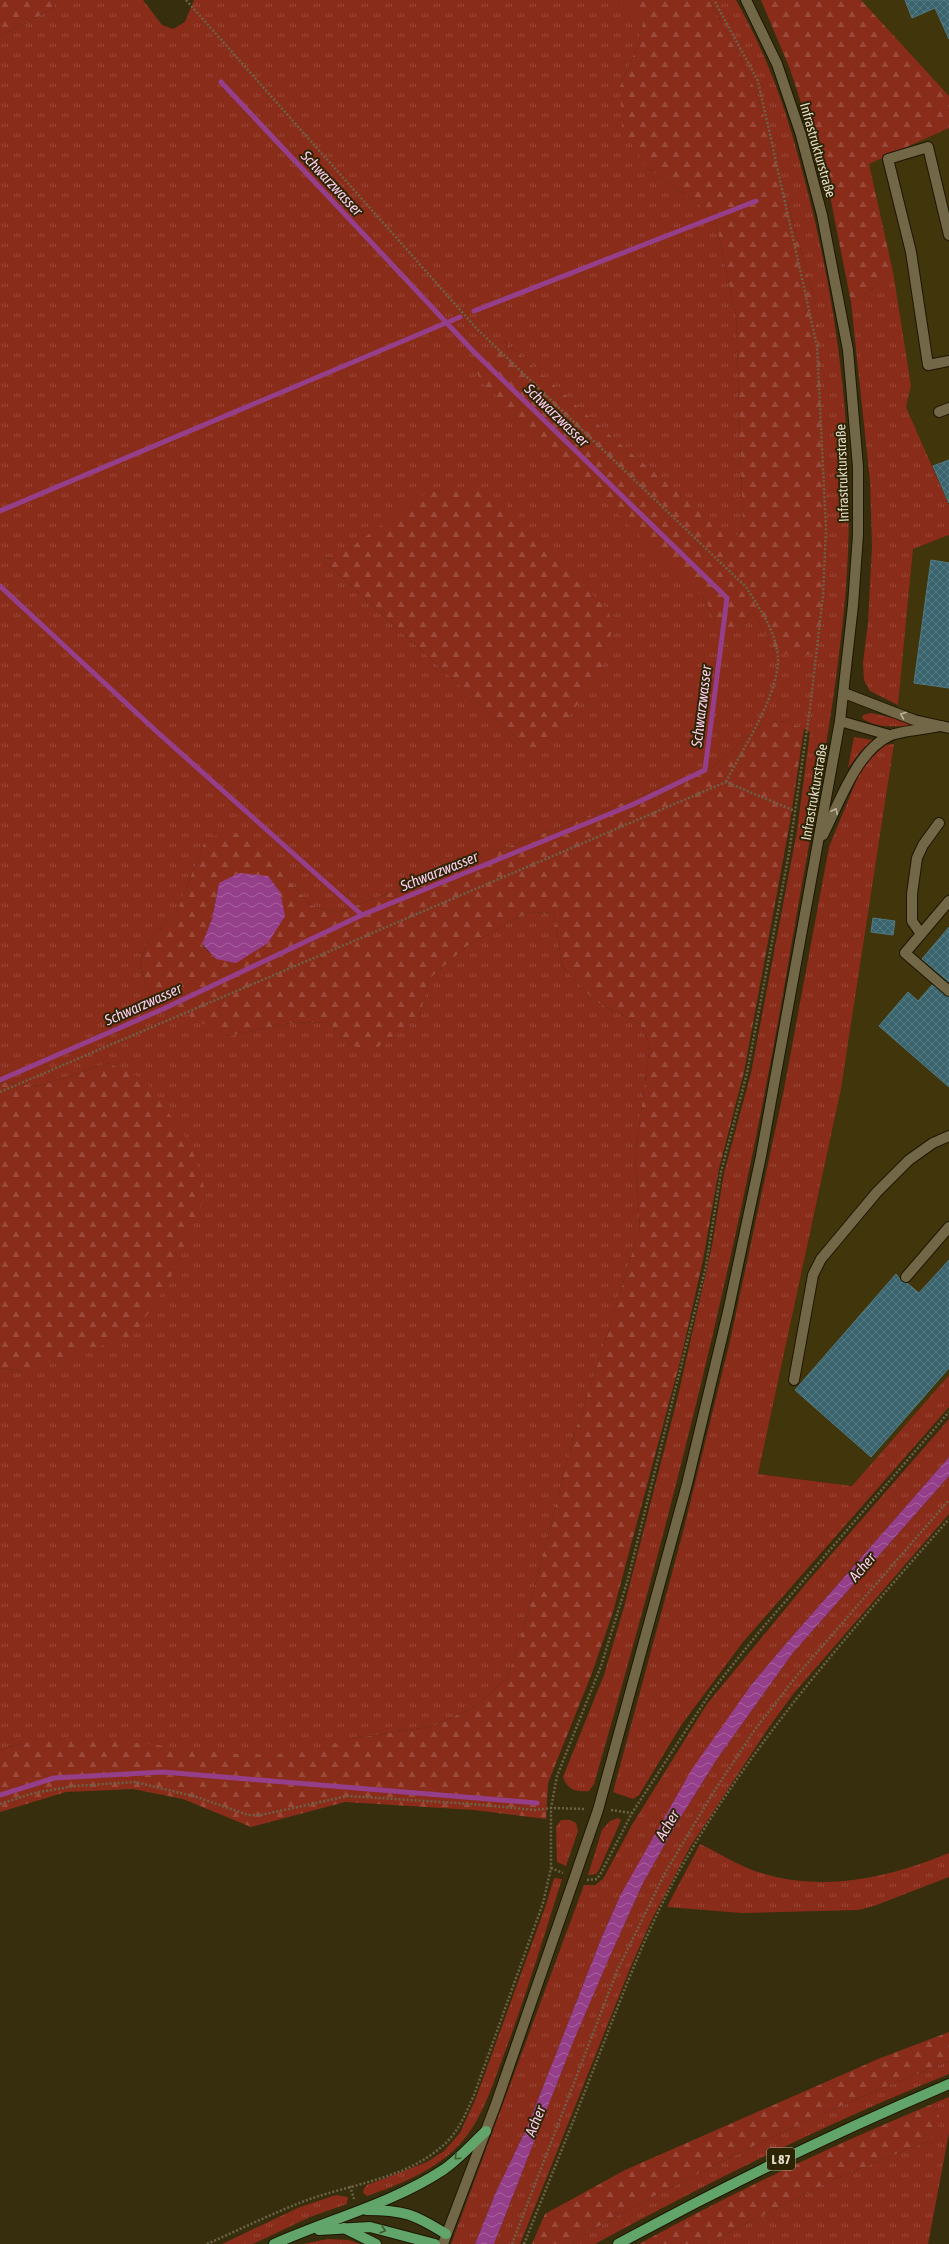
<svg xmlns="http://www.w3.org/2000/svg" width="949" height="2244" viewBox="0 0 949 2244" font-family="'Asap Condensed',sans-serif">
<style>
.built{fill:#41350b}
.grass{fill:url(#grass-tufts);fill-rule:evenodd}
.forest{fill:url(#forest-firs);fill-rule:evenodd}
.water{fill:url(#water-waves)}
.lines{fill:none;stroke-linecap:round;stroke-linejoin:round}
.stream{stroke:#953e8a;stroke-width:5}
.building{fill:url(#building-cross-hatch);stroke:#507b85}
.minor-casing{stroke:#1d1601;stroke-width:12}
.major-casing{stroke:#1d1601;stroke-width:12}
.path{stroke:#6b6347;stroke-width:2.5;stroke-dasharray:2 2;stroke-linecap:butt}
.minor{stroke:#726847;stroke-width:10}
.major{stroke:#62a56b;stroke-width:10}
.oneway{stroke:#bbb49d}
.oneway2{stroke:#42582d}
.labels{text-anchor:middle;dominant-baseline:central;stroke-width:4;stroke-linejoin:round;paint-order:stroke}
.shield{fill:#2d2403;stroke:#aca68f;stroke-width:1}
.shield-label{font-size:13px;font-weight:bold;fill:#e3ddcb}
.street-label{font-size:14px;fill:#e3ddcb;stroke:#2d2403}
.water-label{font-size:15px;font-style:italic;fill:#fdcef4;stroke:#2d2403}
</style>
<defs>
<pattern id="grass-tufts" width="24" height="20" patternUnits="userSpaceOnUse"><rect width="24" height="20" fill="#8a2c1a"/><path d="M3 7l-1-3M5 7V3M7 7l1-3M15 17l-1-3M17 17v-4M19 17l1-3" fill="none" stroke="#9a4a3a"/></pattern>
<pattern id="forest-firs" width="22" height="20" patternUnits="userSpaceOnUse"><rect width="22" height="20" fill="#8a2c1a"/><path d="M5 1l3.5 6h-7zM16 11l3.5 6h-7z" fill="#9a4a3a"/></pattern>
<pattern id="water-waves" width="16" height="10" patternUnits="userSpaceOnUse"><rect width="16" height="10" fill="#953e8a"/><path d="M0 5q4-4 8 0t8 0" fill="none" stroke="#a9639e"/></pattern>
<pattern id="building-cross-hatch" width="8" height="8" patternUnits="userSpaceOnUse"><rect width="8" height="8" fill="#39646e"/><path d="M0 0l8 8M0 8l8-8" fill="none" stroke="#567a81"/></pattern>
</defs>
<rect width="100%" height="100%" fill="#372e0d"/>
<g class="built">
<polygon points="861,0 949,0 949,96"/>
<polygon points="949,128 949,505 906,407 911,386 869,163"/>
<polygon points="949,535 949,1375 852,1486 758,1474 841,1089 894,744 913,549"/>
</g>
<g class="grass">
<path d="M56,0H143L162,25L173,29L185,22L194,0H618L635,12L643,22L638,45L620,86L647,168L700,205L716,223L736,316L743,530L737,535H728L601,428L503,340L705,599L712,613L715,627L741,629L752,609L774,651L817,308L759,100L746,69L709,0H736C748,22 759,43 768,66C785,106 796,147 807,189C841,321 857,462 845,599C834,718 810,835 790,953C743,1234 673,1511 594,1784L589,1791C575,1792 568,1790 563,1777L604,1675L624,1607L677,1400L712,1246L724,1173L751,1073L797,831L810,732L786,721L762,724L712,768L337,913L310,905L269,857L206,838L176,914L149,939L140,962L147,990L228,1036L290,1023L328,1022L352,1046L420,1015L429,979L467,946L528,912L554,913L562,966L595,1001L640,1024L650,1045L635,1157L640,1227L606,1339L573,1438L529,1609L508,1677L476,1706L434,1726L351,1739L296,1759L22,1743L0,1750V1368L22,1371L108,1063L40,1086L0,1082V36L53,9ZM321,558L335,559L532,752Z"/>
<polygon points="893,272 911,386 906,407 949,505 949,535 913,549 898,705 870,691 864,680 863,663 868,623 872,546 870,481 851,302 872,289"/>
<path d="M871,713L911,722V726C893,726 877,729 862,718L863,715Z"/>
<polygon points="854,737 873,740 860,752 848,768"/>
<polygon points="894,744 841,1089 758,1474 852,1486 949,1375 949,1407 743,1642 682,1724 639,1795 633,1799 613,1792 682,1536 730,1341 784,1089 829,847 859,774 870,759 885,745"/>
<polygon points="949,1419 949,1457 783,1647 752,1684 621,1894 601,1939 528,2125 496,2192 475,2244 451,2244 584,1885 595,1885 603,1879 632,1825 707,1704 809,1580"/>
<polygon points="949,1476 949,1514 794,1693 769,1727 690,1847 651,1921 631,1966 520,2244 494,2244 574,2040 608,1960 643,1883 677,1823 717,1759 792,1654"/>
<polygon points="618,1818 621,1820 599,1870 596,1874 588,1875 602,1830 610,1821"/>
<polygon points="561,1820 570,1820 576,1823 578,1831 566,1866 557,1862 556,1827"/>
<path d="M700,1844C719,1853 739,1866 758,1872C823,1893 888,1878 949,1853V1877L874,1906L858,1910L742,1913L667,1907Z"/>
<path d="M554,1878L562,1879C543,1939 525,1999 503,2057C491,2089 480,2126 454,2150C429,2173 398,2185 367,2196L363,2193L364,2188L367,2185L427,2162L444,2151L460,2133L476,2098L546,1905Z"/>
<path d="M949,2061V2074C827,2123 711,2181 595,2244H573L576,2239C696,2171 821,2111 949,2061Z"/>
<polygon points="949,2097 949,2133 928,2244 706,2244 835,2179 928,2141 938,2111 930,2105"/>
<polygon points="336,2195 348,2197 347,2204 310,2217 253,2244 222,2244 300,2207"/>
<polygon points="328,2239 349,2240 360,2244 303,2244"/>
</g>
<g class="forest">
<polygon points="0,0 56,0 53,9 0,36"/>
<polygon points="618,0 709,0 746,69 759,100 817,308 829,504 825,614 811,653 803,657 774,651 752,609 741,629 733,633 715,627 712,613 705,599 479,379 476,367 497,338 503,340 613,438 728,534 737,535 743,530 736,316 716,223 700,205 647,168 622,128 620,86 638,45 643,22 632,10"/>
<polygon points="761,0 861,0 949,96 949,128 869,164 893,272 872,289 851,302 828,186 790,69"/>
<polygon points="480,491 511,507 609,612 612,631 601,671 550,743 532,752 321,558 335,559 427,492"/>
<path d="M786,721L804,729L790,822L744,1072L719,1169L703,1260L681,1358L613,1612L592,1673L548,1783L546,1819L474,1810L345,1802L251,1827L183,1799L133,1789L66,1792L0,1812V1750L22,1743L84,1737L246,1755L295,1754L351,1739L434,1726L476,1706L508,1677L529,1609L573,1438L606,1339L640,1227L635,1157L650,1045L640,1024L595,1001L562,966L554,913L528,912L467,946L429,979L420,1015L374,1050L352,1046L328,1022L290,1023L228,1036L194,1019L147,990L140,962L149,939L176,914L206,838L236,833L269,857L310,905L337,913L712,768L762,724ZM219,883L216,959L202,945L212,919Z"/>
<polygon points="108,1063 145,1080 190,1143 206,1193 169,1282 133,1336 21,1371 0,1368 0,1082 40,1086"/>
<path d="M949,2032V2061C821,2111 696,2171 576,2239L573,2244H532L545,2214L625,2170L878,2059Z"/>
<path d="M930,2105L938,2111L940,2123L928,2141L835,2179L706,2244H639C733,2193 830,2146 930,2105Z"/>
</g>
<g class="water">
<polygon points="239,873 268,876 280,892 285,916 268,943 236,963 216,959 202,944 212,919 219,883"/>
<polygon points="949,1457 949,1476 792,1654 717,1759 677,1823 643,1883 610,1956 574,2040 494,2244 475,2244 496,2192 528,2125 601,1939 621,1894 692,1769 752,1684 783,1647"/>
</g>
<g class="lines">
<g class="stream">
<polyline points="474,311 756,201"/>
<polyline points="0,511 460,317"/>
<polyline points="0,586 155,730 362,915"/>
<polyline points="0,1080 163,1009 362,915 634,804 705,770 727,598 473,351 221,82"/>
<polyline points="0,1795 54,1778 163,1772 537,1803"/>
</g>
</g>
<g class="building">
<polygon points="905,0 949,0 949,39 935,8 912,18"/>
<polygon points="949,460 949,503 933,466"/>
<polygon points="931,560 949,563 949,688 914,683"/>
<polygon points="873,918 895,921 893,935 871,932"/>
<polygon points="949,927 949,982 922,959"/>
<polygon points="932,985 949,997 949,1087 879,1026 908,992 918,1001"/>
<polygon points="949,1260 949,1368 871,1457 795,1390 896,1274 902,1282 907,1283 919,1293"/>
</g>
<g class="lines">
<defs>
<g id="minor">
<polyline points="949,235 928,147 888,159 911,252 928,365 949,361"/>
<polyline points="939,412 949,408"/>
<polyline points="844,693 914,720 949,728"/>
<polyline points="840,721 889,735"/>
<path d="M823,835C839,804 856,752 889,736C899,731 928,729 941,726"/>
<polyline points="949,901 905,953 949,991"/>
<polyline points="921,934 912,921 912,894 917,858 923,845 939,823"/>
<polyline points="906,1277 949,1227"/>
<polyline points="794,1380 813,1275 821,1259 877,1192 909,1160 933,1143 949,1136"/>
<polyline points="443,2244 496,2104 598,1810 687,1484 728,1312 761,1156 840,721 853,605 858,535 858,467 848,350 822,215 801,135 777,64 746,0"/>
</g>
<g id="major">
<path d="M366,2210C404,2210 414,2214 446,2234"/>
<polyline points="344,2228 376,2244"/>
<polyline points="319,2230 370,2227 435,2244"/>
<path d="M274,2244C330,2219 391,2204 443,2170C458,2160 472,2144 486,2131"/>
<path d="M618,2244C726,2185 836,2132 949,2084"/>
</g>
</defs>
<use href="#minor" class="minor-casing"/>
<use href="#major" class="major-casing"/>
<g class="path">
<path d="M186,0L477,329L746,587C758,606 773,627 777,650C785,687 742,749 726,782"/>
<polyline points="0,1092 726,782 795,811"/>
<polyline points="0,1804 34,1793 75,1786 135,1782 197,1797 248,1815 261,1815 348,1796 472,1804 535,1810 551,1808 586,1809"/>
<polyline points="611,1810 632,1813"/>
<polyline points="551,1868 563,1873"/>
<polyline points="587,1880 597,1879 601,1873 632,1813 711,1692 759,1632 949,1412"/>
<polyline points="350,2186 354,2199"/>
<path d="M207,2244C241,2229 275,2212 310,2199C353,2184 405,2178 440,2148C458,2134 465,2115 474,2095L543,1903L551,1868V1808L557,1776L601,1666L628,1579L706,1266L721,1172L747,1073L789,853L810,708L823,595L826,529L817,346L758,81L714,0"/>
<polyline points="512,2244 617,1971 665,1873 713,1793 756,1728 799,1673 949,1500"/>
<path d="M524,2244C550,2179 576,2115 601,2050C625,1988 649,1924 682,1866C755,1738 853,1629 949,1519"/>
</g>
<use href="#minor" class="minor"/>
<use href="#major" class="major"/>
</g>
<defs><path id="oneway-chevron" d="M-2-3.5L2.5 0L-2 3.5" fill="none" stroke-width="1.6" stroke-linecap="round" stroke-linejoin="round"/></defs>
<g class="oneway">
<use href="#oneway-chevron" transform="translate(903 715) rotate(-159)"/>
<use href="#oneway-chevron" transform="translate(835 811) rotate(-64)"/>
</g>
<g class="oneway2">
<use href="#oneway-chevron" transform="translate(457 2157) rotate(137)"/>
<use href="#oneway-chevron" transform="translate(383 2230) rotate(16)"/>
</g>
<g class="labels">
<rect class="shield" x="767" y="2148" width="28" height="22" rx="3"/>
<g class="shield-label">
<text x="781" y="2159">L 87</text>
</g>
<g class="street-label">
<text transform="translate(818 150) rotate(74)">Infrastrukturstraße</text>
<text transform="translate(842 473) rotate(-92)">Infrastrukturstraße</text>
<text transform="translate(814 792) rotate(-80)">Infrastrukturstraße</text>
</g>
<g class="water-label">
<text transform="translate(332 183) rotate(47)">Schwarzwasser</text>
<text transform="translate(557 415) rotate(44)">Schwarzwasser</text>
<text transform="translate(701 706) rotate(-83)">Schwarzwasser</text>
<text transform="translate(439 871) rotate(-22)">Schwarzwasser</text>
<text transform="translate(143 1004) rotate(-24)">Schwarzwasser</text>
<text transform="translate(862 1567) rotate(-49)">Acher</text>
<text transform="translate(667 1825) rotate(-59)">Acher</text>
<text transform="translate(535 2121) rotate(-68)">Acher</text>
</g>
</g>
</svg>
